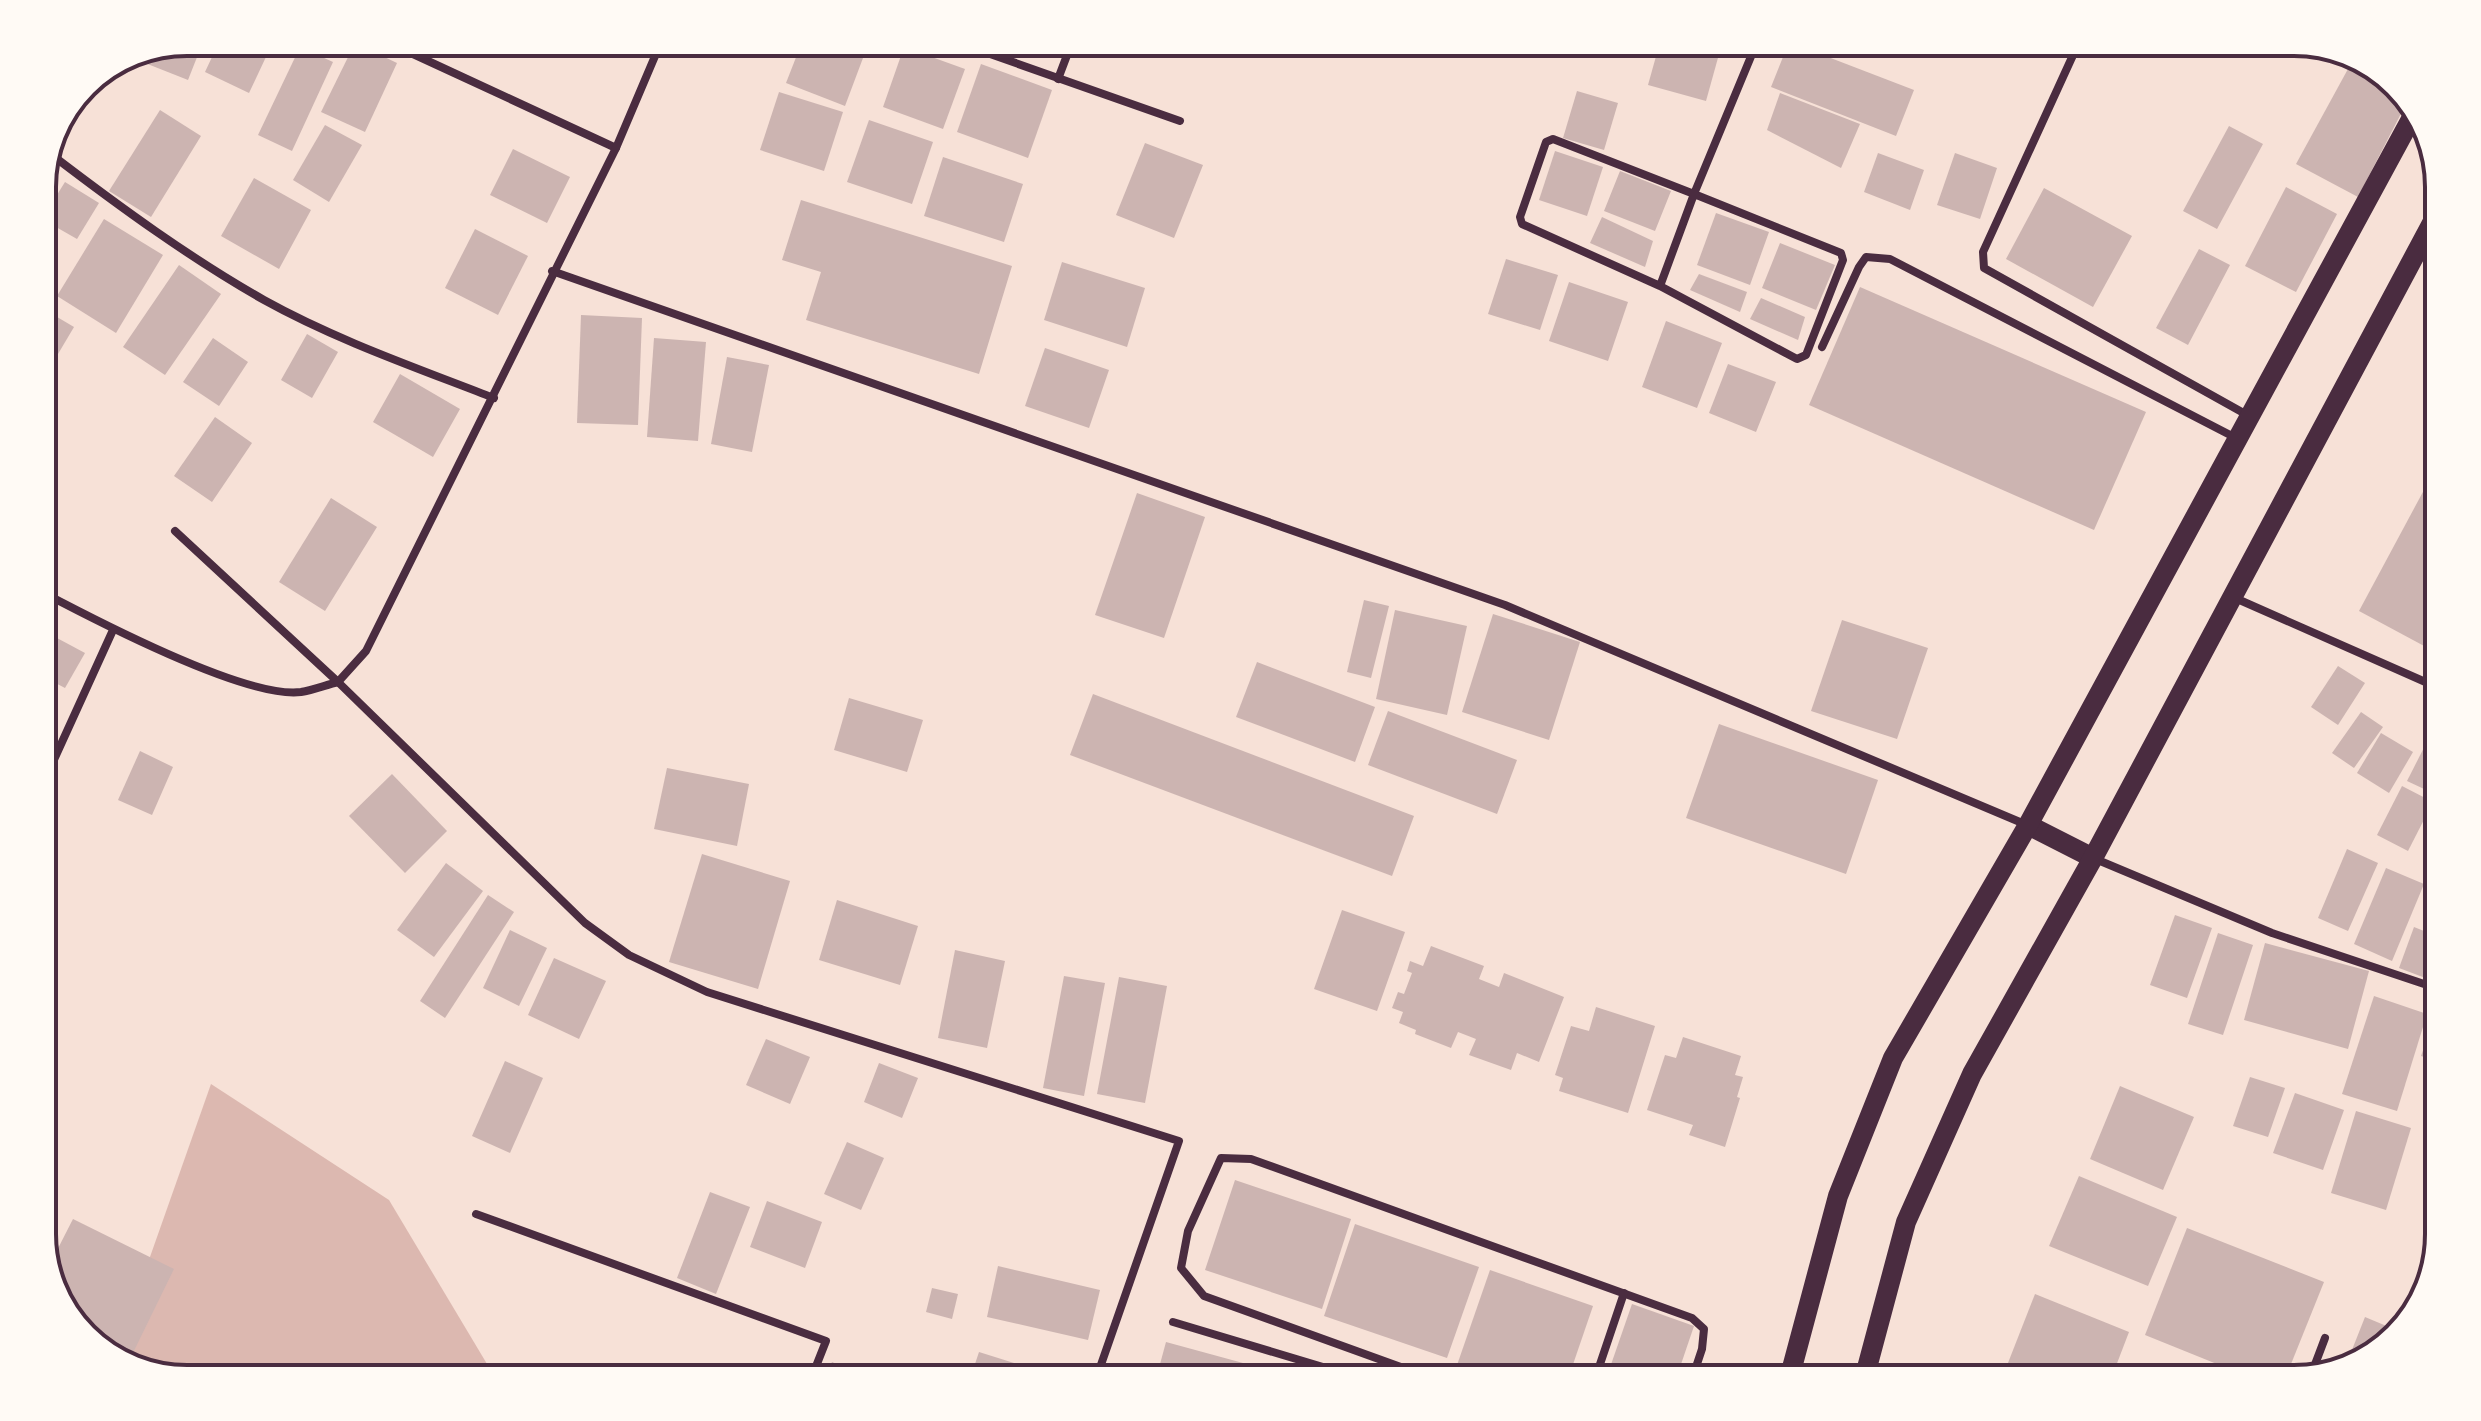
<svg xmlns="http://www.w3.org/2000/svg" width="2481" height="1421" viewBox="0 0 2481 1421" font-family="Poppins,sans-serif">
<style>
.water{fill:#dcb8b0}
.building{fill:#ccb4b1}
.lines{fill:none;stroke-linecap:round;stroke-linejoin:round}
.minor{stroke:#4a2c40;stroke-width:8}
.primary{stroke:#4a2c40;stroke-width:20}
.rim{fill:none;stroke:#4a2c40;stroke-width:4}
</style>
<rect width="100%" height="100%" fill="#f7e1d7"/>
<polygon class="water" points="211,1084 389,1200 496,1379 187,1379 114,1359"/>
<g class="building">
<polygon points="187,42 203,42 188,80 145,63 150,49"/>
<polygon points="219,42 273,42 249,93 205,72"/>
<polygon points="802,42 869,42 845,106 786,83"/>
<polygon points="1525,42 1569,42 1562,58"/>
<polygon points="1660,42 1703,42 1721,47 1706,101 1648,85"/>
<polygon points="1789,42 1914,90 1896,136 1771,87"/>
<polygon points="355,43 397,63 365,132 321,112"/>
<polygon points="300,47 333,62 292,151 258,135"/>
<polygon points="904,47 965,69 943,129 883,107"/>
<polygon points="2354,58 2366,61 2408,100 2358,197 2296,164"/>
<polygon points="981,64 1052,90 1028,158 957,132"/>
<polygon points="1577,91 1618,103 1604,150 1563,138"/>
<polygon points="779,92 843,112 824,171 760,150"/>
<polygon points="1780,93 1860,124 1841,168 1767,130"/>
<polygon points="160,110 201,136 151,217 109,191"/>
<polygon points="869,120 933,142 912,204 847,182"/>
<polygon points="325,125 362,145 329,202 293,180"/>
<polygon points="2229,126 2263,144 2217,229 2183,211"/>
<polygon points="1145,143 1203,165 1174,238 1116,215"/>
<polygon points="513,149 570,177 547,223 490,195"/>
<polygon points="1555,151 1603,167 1587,216 1539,200"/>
<polygon points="1878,153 1924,170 1910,210 1864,192"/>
<polygon points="1955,153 1997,168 1980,219 1937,205"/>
<polygon points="943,157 1023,184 1004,242 924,216"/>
<polygon points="1620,171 1671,191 1655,231 1604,211"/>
<polygon points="254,178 311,210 279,269 221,236"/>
<polygon points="65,182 99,203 77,239 42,219"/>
<polygon points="42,186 52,192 42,207"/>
<polygon points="2286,187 2337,214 2296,292 2245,266"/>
<polygon points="2044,188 2132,236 2093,307 2006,259"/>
<polygon points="801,200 1012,266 979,374 806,320 821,272 782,260"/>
<polygon points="1716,213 1769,232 1750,285 1697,265"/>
<polygon points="1602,217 1653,241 1645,267 1590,243"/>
<polygon points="104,219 163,255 116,333 57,296"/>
<polygon points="475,229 528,256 498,315 445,288"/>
<polygon points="1780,243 1835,265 1816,310 1762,288"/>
<polygon points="2199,249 2230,265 2188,345 2156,328"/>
<polygon points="1506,259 1558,275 1540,330 1488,314"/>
<polygon points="1062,262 1145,288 1127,347 1044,320"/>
<polygon points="179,265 221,294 165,375 123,347"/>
<polygon points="1699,274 1747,292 1740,312 1690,290"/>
<polygon points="1569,282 1628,302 1608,361 1549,341"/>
<polygon points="1860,287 2146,412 2094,530 1809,405"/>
<polygon points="1761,298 1805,317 1798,340 1750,319"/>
<polygon points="42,308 74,327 42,381"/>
<polygon points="581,315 642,318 638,425 577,423"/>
<polygon points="1666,321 1722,343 1697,408 1642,387"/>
<polygon points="307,334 338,352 312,398 281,380"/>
<polygon points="213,338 248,362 219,406 183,382"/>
<polygon points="654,338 706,342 698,441 647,437"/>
<polygon points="1045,348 1109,370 1089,428 1025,406"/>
<polygon points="727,357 769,365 752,452 711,444"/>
<polygon points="1728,364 1776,382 1756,432 1709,413"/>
<polygon points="400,374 460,409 433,457 373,422"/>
<polygon points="215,417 252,443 212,502 174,476"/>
<polygon points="2439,462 2439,654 2359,611"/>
<polygon points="1137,493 1205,517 1164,638 1095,615"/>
<polygon points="331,498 377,527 325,611 279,582"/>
<polygon points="1364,600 1389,606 1371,678 1347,672"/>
<polygon points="1395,610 1467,626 1447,715 1376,699"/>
<polygon points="1493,614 1580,642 1549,740 1462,712"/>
<polygon points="1842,620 1928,648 1897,739 1811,711"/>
<polygon points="42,630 85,653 65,688 42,676"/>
<polygon points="1257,662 1375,707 1355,762 1236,717"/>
<polygon points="2338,666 2365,683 2338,725 2311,707"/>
<polygon points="1093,694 1414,816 1392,876 1070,755"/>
<polygon points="849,698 923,720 907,772 834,750"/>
<polygon points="1388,711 1517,760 1497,814 1368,765"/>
<polygon points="2361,712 2383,727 2354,768 2332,753"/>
<polygon points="1719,724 1878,780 1846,874 1686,818"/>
<polygon points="2435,726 2439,728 2439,796 2407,781"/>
<polygon points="2381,733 2413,752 2389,793 2357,773"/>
<polygon points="140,751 173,767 152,815 118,800"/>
<polygon points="667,768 749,784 737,846 654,829"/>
<polygon points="392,774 447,831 405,873 349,816"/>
<polygon points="2402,786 2433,802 2408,851 2377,835"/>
<polygon points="2347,849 2378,863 2348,931 2318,918"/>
<polygon points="702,854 790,881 758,989 669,962"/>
<polygon points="446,863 483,891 434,957 397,930"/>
<polygon points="2386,868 2424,884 2392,961 2354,944"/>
<polygon points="488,895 514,912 445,1018 420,1001"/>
<polygon points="837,900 918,926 900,985 819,960"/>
<polygon points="1342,910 1405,932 1377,1011 1314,989"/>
<polygon points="2175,915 2212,928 2187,998 2150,985"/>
<polygon points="2414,927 2439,937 2436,982 2399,968"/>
<polygon points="510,930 547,948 519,1006 483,988"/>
<polygon points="2218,933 2253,945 2223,1035 2188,1024"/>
<polygon points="2265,943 2369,971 2348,1049 2244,1020"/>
<polygon points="1431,946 1484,966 1479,979 1499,987 1504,973 1564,997 1539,1062 1517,1053 1511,1070 1469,1055 1476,1039 1458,1032 1451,1048 1415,1034 1416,1030 1399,1023 1403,1012 1392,1008 1398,992 1404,994 1412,973 1407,971 1410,961 1423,966"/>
<polygon points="955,950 1005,961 987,1048 938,1038"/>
<polygon points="554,958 606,981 579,1039 528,1015"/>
<polygon points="1064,976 1105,983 1084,1096 1043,1088"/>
<polygon points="1119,977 1167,986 1145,1103 1097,1094"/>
<polygon points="2374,996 2427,1014 2397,1111 2342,1094"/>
<polygon points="2439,1005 2439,1062 2421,1056"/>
<polygon points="1596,1007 1655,1026 1628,1113 1559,1091 1563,1078 1555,1075 1571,1026 1589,1031"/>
<polygon points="1683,1037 1741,1056 1735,1075 1743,1077 1737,1097 1740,1098 1725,1147 1689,1135 1693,1125 1647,1110 1665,1055 1676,1058"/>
<polygon points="766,1039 810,1057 790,1104 746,1085"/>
<polygon points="505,1061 543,1078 510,1153 472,1136"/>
<polygon points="879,1063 918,1078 902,1118 864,1102"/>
<polygon points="2250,1077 2285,1088 2268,1137 2233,1126"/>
<polygon points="2120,1086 2194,1117 2163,1190 2090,1159"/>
<polygon points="2295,1093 2344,1110 2323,1170 2273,1153"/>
<polygon points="2356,1111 2411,1128 2386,1210 2331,1193"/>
<polygon points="847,1142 884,1158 861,1210 824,1194"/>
<polygon points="2079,1176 2177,1217 2148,1286 2049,1246"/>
<polygon points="1235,1180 1351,1219 1322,1309 1205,1270"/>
<polygon points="710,1192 750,1207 716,1294 677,1278"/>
<polygon points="767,1201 822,1222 805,1268 750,1247"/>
<polygon points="2438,1218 2439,1235 2432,1262 2425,1260"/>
<polygon points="73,1219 174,1269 130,1359 98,1343 62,1307 49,1266"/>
<polygon points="1355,1224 1479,1267 1447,1358 1324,1316"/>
<polygon points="2187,1228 2324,1282 2285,1379 2254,1379 2145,1335"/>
<polygon points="998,1266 1100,1290 1088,1340 987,1317"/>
<polygon points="1490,1270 1593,1306 1568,1379 1487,1379 1456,1368"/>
<polygon points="932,1288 958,1294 952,1319 926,1312"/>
<polygon points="2035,1294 2129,1332 2111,1379 2033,1379 2006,1368"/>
<polygon points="1632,1304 1694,1326 1676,1379 1606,1379"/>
<polygon points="2365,1317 2396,1330 2367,1359 2346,1365"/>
<polygon points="1166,1342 1243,1363 1239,1379 1156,1379"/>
<polygon points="979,1352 1061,1378 1061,1379 970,1379"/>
<polygon points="832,1362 870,1379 824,1379"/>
<polygon points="920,1364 957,1379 914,1379"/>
<polygon points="712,1372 733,1378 733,1379 709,1379"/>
</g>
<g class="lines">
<g class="minor">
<polyline points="387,42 616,148"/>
<polyline points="956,42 1180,121"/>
<polyline points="2079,42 1983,252 1984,268 2249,416"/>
<polyline points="1058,79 1072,42"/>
<path d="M52,155C120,207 190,258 264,300C336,340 417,368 494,398"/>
<polyline points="552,271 1505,605 2027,825"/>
<polyline points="1660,286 1694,194 1553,139 1546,142 1520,217 1522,224 1660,286 1797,359 1806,355 1843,260 1841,253 1694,194 1757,42"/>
<polyline points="1822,347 1859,267 1866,257 1890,259 2236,438"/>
<polyline points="175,531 338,682 585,923 629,955 707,992 1179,1141 1096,1379"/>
<path d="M42,592C95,620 246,699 301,692C313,690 326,685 338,682"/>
<polyline points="2235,598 2439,688"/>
<polyline points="338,682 366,651 616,148 661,42"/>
<polyline points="42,786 113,630"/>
<polyline points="2093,858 2272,933 2439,989"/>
<polyline points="476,1214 826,1341 811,1379"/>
<polyline points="1173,1322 1363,1379"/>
<polyline points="1695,1372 1717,1379"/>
<polyline points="2311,1375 2325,1338"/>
<polyline points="1434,1379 1204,1296 1181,1268 1188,1231 1221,1158 1251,1159 1692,1318 1704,1329 1702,1349 1692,1379"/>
<polyline points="1595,1379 1624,1293"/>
</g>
<g class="primary">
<polyline points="2028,825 2093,858"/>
<polyline points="1789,1379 1838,1196 1893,1058 2028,825 2416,110"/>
<polyline points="1864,1379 1906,1222 1972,1074 2093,858 2439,210"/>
</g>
</g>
<path d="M0 0H2481V1421H0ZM187 56H2294A131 131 0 0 1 2425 187V1234A131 131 0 0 1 2294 1365H187A131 131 0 0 1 56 1234V187A131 131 0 0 1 187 56Z" fill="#fffaf5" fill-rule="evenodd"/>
<path class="rim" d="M187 56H2294A131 131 0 0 1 2425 187V1234A131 131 0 0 1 2294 1365H187A131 131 0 0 1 56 1234V187A131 131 0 0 1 187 56Z"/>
</svg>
